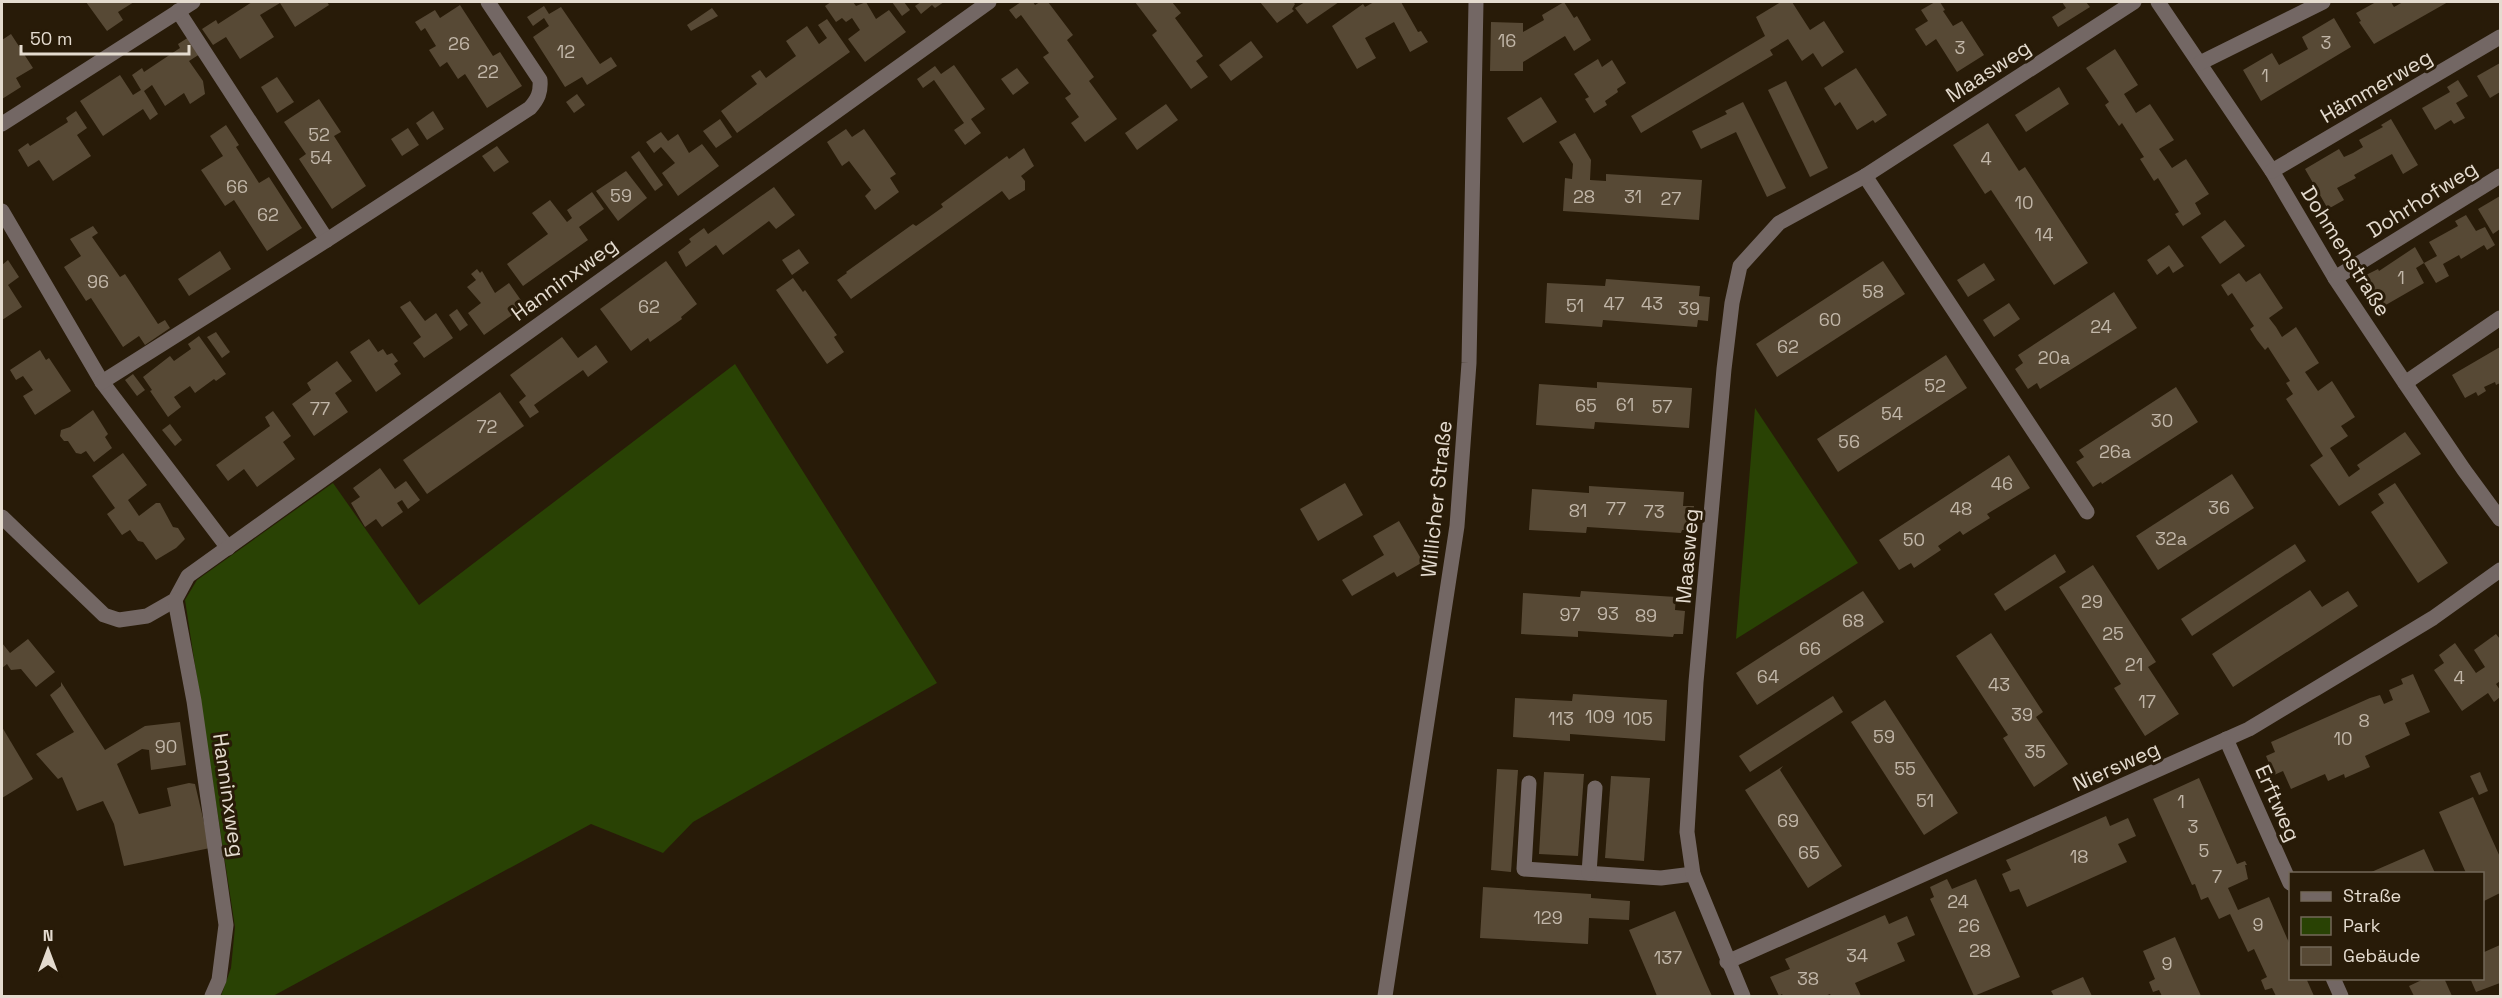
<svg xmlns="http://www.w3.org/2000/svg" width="2502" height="998" viewBox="0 0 2502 998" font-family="'Space Grotesk',sans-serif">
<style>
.green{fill:#294204}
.building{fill:#574935}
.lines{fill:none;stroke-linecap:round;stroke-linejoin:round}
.minor{stroke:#736764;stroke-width:15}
.labels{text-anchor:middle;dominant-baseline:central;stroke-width:6;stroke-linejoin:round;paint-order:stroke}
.number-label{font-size:18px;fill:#c1b6a8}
.street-label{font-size:21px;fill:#e4dbcf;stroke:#281b08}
</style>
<rect width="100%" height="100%" fill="#281b08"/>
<g class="green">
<polygon points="735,364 937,683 693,822 663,853 591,824 273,996 221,996 231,968 235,927 185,600 197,580 333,483 419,605"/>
<polygon points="1755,408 1858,563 1736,639"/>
</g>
<g class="building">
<polygon points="86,2 134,2 118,12 123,20 107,31"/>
<polygon points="252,2 327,2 329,5 295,27 280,3 260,15 274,37 240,59 226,37 213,45 202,29 216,20 218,24"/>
<polygon points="831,2 853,2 856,6 866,2 876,19 889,10 906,32 865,62 848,39 860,30 852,18 846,22 842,18 836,22 825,6"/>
<polygon points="892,2 904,2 910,10 902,16"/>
<polygon points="921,2 944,2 935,8 932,5 921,14 915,6"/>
<polygon points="1021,2 1033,2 1035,5 1040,2 1048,2 1073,35 1067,40 1094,77 1089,81 1117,119 1085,142 1071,123 1079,117 1065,98 1071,94 1043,57 1049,53 1021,15 1016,19 1009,10"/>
<polygon points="1135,2 1172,2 1181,13 1175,18 1203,56 1196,61 1208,77 1191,89 1152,35 1157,31"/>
<polygon points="1260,2 1293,2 1295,4 1292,9 1294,11 1277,23"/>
<polygon points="1305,2 1339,2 1307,24 1295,8"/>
<polygon points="1374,2 1401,2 1418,32 1421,31 1428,42 1410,52 1394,22 1365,38 1376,58 1357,69 1332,26 1363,4 1365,7"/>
<polygon points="1564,2 1574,18 1577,16 1591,40 1574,51 1565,36 1523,62 1523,71 1490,71 1491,22 1523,23 1523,32 1544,20 1542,15"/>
<polygon points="1781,2 1792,2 1810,30 1824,21 1844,52 1822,67 1813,53 1802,61 1788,39 1770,50 1773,55 1641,133 1631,116 1765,36 1756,17"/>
<polygon points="1935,2 1940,2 1945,10 1943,11 1953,26 1962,21 1984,55 1957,72 1936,39 1926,46 1915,29 1928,21 1921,10"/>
<polygon points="2062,2 2086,2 2090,7 2058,27 2052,17 2066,8"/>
<polygon points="2376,2 2391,2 2394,7 2403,2 2448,2 2374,44 2359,22 2361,21 2356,13"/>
<polygon points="460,5 493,56 500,52 522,86 487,108 465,74 458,79 447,62 440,67 429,50 436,46 425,28 421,31 415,22 435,10 440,18"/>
<polygon points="544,6 549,14 561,7 600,64 611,57 617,66 587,85 582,77 565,87 533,37 549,26 544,18 533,26 527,17"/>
<polygon points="712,8 718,16 691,31 687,25"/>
<polygon points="2334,18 2351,47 2261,101 2243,70 2272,53 2279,65 2308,49 2302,37"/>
<polygon points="827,19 850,52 737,133 721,111 757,84 751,76 760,70 766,78 796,56 786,41 807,26 819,44 827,38 818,25"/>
<polygon points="11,34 33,68 16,78 21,87 2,99 2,40"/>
<polygon points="189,37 200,54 189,61 203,81 205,94 190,104 184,93 165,106 152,85 144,91 158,114 150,120 143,109 103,136 80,101 120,75 133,95 141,90 132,75 142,68 144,72 180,48 178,44"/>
<polygon points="1251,41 1263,57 1231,81 1219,65"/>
<polygon points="2115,49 2138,85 2124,94 2136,113 2150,104 2174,140 2159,149 2172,168 2186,159 2209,194 2195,203 2201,214 2183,226 2175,214 2179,212 2158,178 2154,181 2140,159 2144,157 2122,123 2119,126 2112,116 2105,105 2109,102 2086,68"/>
<polygon points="1598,59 1602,67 1612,60 1626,83 1617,89 1618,92 1605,101 1607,105 1594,113 1585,99 1589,97 1574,74"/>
<polygon points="2500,63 2500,92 2490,98 2477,76"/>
<polygon points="954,65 985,109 971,119 981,133 965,145 954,130 964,123 934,80 923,88 917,79 935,66 941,74"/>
<polygon points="1017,68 1029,83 1013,95 1001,79"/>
<polygon points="1856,68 1887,115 1875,123 1873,120 1857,130 1840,102 1835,106 1824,88"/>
<polygon points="277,77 294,102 277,113 261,87"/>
<polygon points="2458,80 2468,96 2456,103 2465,118 2454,124 2451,120 2435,130 2422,108 2450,92 2447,87"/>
<polygon points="1786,81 1828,168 1810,177 1768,90"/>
<polygon points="2059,87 2069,104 2026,132 2015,115"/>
<polygon points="577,94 585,105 574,113 566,102"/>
<polygon points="1541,97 1557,122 1523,143 1507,118"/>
<polygon points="319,99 341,132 334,136 366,186 332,209 299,159 306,154 284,122"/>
<polygon points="1743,102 1786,188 1767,197 1736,132 1701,149 1692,131 1727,114 1725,111"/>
<polygon points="1166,104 1178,120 1137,150 1125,133"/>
<polygon points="76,111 87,128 77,135 91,156 53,181 39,160 28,167 18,150 28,143 30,146 68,122 66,118"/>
<polygon points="433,111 444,129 427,140 416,123"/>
<polygon points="720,119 732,137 716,148 703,131"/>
<polygon points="2391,119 2418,165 2403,174 2392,154 2354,175 2356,178 2337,188 2344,200 2328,209 2305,169 2339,149 2344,157 2353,153 2363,147 2359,140 2383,127 2381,125"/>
<polygon points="1988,123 2019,171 2025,167 2088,263 2054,285 1991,190 1985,194 1953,145"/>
<polygon points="226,125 239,145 236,147 259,183 269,177 302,228 267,251 234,200 225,206 201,170 223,156 210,136"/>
<polygon points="408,128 419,145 402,156 391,139"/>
<polygon points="846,129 852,137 864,129 896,174 890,178 899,192 875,210 865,196 871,190 849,161 842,166 827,142"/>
<polygon points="661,132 668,141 678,134 689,153 702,144 719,166 678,196 662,173 675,163 661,147 654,153 646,142"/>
<polygon points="1575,133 1591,160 1590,180 1606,181 1606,174 1702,180 1699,220 1563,211 1565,178 1572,179 1573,164 1559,142"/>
<polygon points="497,146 509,162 494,172 482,156"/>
<polygon points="1024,148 1034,166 1021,176 1025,181 1025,190 1009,200 1002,191 851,299 837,280 847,273 846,272 913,224 916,226 929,217 943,207 941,204 1007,156 1009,159"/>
<polygon points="639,151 663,185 655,191 631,157"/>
<polygon points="626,171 647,198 618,221 596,191"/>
<polygon points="774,187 795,215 776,229 769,221 723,255 716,245 686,267 678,252 691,242 689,239 704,228 708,234"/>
<polygon points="592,192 604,209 579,227 588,240 523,286 507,264 548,234 532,213 550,200 567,222 572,218 567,210"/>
<polygon points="2500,196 2500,229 2493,234 2478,209"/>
<polygon points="2466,215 2476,231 2485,227 2495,245 2487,250 2484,245 2461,259 2459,255 2443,264 2449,276 2436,283 2424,263 2437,256 2429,242 2458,226 2455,221"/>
<polygon points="2225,220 2245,246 2220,264 2201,237"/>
<polygon points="93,226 98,233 92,237 120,277 125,274 158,324 165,320 170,328 145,345 139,336 123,347 91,298 86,301 64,267 81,256 70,239"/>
<polygon points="2169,245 2184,266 2173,273 2169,266 2157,275 2147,260"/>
<polygon points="2415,247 2424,263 2416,268 2424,283 2384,306 2364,276 2378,269 2379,271"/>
<polygon points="799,249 809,263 792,275 782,260"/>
<polygon points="220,251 231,269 189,296 178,279"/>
<polygon points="8,260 19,277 8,285 22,307 2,320 2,265"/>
<polygon points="666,261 697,304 681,317 682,319 650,342 648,338 631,351 600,309"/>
<polygon points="1883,261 1905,294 1777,377 1756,344"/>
<polygon points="1984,263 1995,280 1968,297 1957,280"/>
<polygon points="477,269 480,273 482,271 495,293 509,283 525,306 484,335 468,313 481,303 467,287 476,280 471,274"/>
<polygon points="2239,273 2246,282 2260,273 2283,308 2269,318 2276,327 2282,337 2296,327 2319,363 2305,372 2318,391 2332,381 2355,417 2341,426 2348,436 2330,448 2349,477 2360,469 2357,465 2405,432 2421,454 2339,506 2310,465 2323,456 2286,399 2293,394 2286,383 2290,381 2268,347 2265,350 2257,340 2250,329 2254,326 2232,293 2228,296 2221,285"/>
<polygon points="793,278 803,292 805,290 837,335 834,337 844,352 827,364 776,290"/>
<polygon points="1606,279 1700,286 1699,296 1710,297 1708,321 1698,320 1697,327 1603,320 1602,327 1545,323 1547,283 1605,286"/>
<polygon points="2114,292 2137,328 2040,389 2037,383 2028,389 2015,369 2023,363 2018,355"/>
<polygon points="410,301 425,321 436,313 453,338 424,358 413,343 421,337 400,307"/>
<polygon points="2009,303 2020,319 1994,337 1983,320"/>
<polygon points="457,309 468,325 460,331 449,315"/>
<polygon points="216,332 230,352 222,358 207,337"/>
<polygon points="199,336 226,374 216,381 214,379 195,393 190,386 174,397 181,407 168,417 150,391 152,390 143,377 170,356 174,361 191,349 188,344"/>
<polygon points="562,337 578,358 596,345 608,362 588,377 583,370 559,387 534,405 539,412 530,418 519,402 526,396 510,375"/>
<polygon points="369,339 378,352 383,349 387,355 392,353 398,361 394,364 401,374 376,392 350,352"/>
<polygon points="2500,347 2500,383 2496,385 2495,382 2484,387 2486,391 2478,396 2476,392 2465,398 2452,375"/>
<polygon points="40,350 46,360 49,358 71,391 35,415 23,396 33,390 23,376 16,380 10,370"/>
<polygon points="1946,355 1967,388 1838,472 1817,439"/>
<polygon points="337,361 352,381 335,393 348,412 314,436 292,404 311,390 307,383"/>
<polygon points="133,374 145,390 137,396 125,380"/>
<polygon points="1597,382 1692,388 1689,428 1595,422 1594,429 1536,425 1539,384 1597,388"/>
<polygon points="2176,387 2198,422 2102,484 2101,482 2093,487 2076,462 2084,457 2079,450"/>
<polygon points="500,392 524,426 427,494 403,460"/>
<polygon points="93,410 108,434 105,437 112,448 94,462 86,451 81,454 76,453 68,441 64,441 60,436 61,430 70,427"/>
<polygon points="273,411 291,436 283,442 295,459 257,487 244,469 228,481 216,465 270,426 265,417"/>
<polygon points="170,424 182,440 175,446 162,430"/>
<polygon points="123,453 147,485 128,500 139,516 156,503 160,503 173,527 178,528 185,539 176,548 156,560 143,542 138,541 130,530 122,535 107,514 115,508 92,476"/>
<polygon points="2009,455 2030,488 1987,514 1990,518 1963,535 1960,531 1938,546 1941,550 1914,568 1911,563 1899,570 1879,540"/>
<polygon points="380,468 395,489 406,481 420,500 408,509 402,500 397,503 403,512 382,527 376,519 365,527 351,503 360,497 353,488"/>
<polygon points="2232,474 2254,508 2158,570 2136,536"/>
<polygon points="1345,483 1363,515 1318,541 1300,509"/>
<polygon points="2395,483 2448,563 2418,583 2371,512 2384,503 2378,494"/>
<polygon points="1589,486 1684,492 1683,506 1694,506 1692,530 1682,530 1681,533 1587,527 1586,533 1529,530 1532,489 1589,493"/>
<polygon points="1399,521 1423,562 1397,577 1394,572 1352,596 1342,580 1384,555 1373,536"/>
<polygon points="2295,544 2306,561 2192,636 2181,619"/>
<polygon points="2055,554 2066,572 2005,611 1994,594"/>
<polygon points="2093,565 2156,662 2148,667 2179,714 2145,736 2114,688 2121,684 2059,587"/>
<polygon points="2310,590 2322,607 2348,591 2358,606 2233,687 2212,654"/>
<polygon points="1581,591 1676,597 1675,610 1685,611 1683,634 1674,634 1673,637 1578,631 1578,637 1521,634 1523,593 1580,597"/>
<polygon points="1863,591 1884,622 1757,705 1736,673"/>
<polygon points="1991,633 2043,712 2036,717 2068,764 2034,787 2003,738 2008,735 1956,656"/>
<polygon points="2496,634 2500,639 2500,681 2496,684 2500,690 2500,697 2494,702 2488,693 2462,711 2434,670 2444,663 2439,655 2455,643 2476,673 2485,667 2474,650"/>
<polygon points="28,639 55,672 36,687 21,669 11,670 7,664 2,668 2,643 10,653"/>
<polygon points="2413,674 2430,712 2405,723 2410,735 2365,756 2370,767 2345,778 2344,774 2328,781 2325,774 2291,789 2283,771 2274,775 2266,756 2275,752 2271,742 2370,698 2380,695 2384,704 2393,700 2389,690 2403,684 2401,679"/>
<polygon points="61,682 105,750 145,726 180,722 186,765 151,770 149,750 142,749 117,764 139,814 171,806 167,788 189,783 195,784 210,848 124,866 114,824 103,801 77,811 62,777 58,779 36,754 74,732 50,695 61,686"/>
<polygon points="1573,694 1667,700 1665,741 1570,734 1570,741 1513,737 1515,698 1572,701"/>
<polygon points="1833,696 1843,712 1750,772 1739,756"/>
<polygon points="1885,700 1958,813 1924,835 1851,722"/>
<polygon points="2,727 33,779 2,798"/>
<polygon points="1783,766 1780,770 1842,866 1808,888 1745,790"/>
<polygon points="1497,769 1518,770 1511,872 1491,870"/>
<polygon points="1544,772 1584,774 1578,856 1539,854"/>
<polygon points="2480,772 2488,791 2479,795 2470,776"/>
<polygon points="1611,776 1650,778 1644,861 1605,858"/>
<polygon points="2199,778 2237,864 2245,861 2247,865 2245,865 2248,879 2228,888 2238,910 2269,897 2290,945 2290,978 2306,978 2314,996 2276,996 2272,988 2265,990 2261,980 2267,977 2254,949 2248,952 2230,914 2219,919 2208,897 2201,900 2195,884 2192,885 2153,799"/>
<polygon points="2473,797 2500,857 2500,893 2482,902 2482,873 2466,873 2439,812"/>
<polygon points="2106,816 2110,826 2128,818 2136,836 2118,844 2127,862 2027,907 2019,889 2010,892 2002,874 2011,870 2006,860"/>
<polygon points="2424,849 2435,873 2369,873 2415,853"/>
<polygon points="1947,879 1952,889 1976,879 2020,977 1974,996 1930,899 1934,897 1930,887"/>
<polygon points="1483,887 1591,894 1591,898 1630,901 1629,920 1589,918 1588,944 1480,938"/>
<polygon points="1675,911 1707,985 1712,996 1657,996 1650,979 1629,930"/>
<polygon points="1885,915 1889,924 1907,916 1915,935 1897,943 1905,961 1855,983 1861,996 1831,996 1830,994 1825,996 1783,996 1782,994 1779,996 1770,977 1790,969 1785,959"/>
<polygon points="2175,937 2192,976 2201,996 2162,996 2159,990 2153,992 2149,982 2155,979 2143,951"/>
<polygon points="2500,945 2500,983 2476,992 2470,978 2482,978 2482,953"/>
<polygon points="2083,977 2092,996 2054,996 2051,991"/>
<polygon points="2426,978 2444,978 2452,996 2414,996 2409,986"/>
</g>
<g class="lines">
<g class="minor">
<polyline points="2158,2 2272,171 2335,278 2405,383 2464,470 2500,519"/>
<polyline points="178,11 327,240"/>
<polyline points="2200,63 2323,2"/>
<polyline points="2,124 193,2"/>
<polyline points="2272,171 2500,37"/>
<polyline points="1865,176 2087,512"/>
<polyline points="2,211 102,382 228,548"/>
<polyline points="2335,278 2500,176"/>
<path d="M102,382L327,240L530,108C538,99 541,92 540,80L488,2"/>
<polyline points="2405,383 2500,318"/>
<polyline points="2,517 104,615 119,620 147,616 175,600 188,576 989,2"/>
<polyline points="175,600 194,701 226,925 219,980 212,996"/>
<polyline points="2226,739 2290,883"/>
<polyline points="1529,783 1524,869 1661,878 1693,874"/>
<polyline points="1589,873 1595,788"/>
<polyline points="1727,962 2249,729 2433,618 2500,570"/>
<polyline points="2333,978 2341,996"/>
<polyline points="1385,996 1457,526 1469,363 1476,2"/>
<polyline points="1743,996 1693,874 1687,832 1696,682 1724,369 1732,303 1740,266 1779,223 1865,176 2134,2"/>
</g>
</g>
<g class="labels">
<g class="number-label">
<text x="1507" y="40">16</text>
<text x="2326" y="42">3</text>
<text x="459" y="43">26</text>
<text x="1960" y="47">3</text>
<text x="566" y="51">12</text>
<text x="488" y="71">22</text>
<text x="2265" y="75">1</text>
<text x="319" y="134">52</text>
<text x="321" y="157">54</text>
<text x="1986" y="158">4</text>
<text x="237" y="186">66</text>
<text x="621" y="195">59</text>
<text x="1584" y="196">28</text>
<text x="1633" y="196">31</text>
<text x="1671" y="198">27</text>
<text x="2024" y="202">10</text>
<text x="268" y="214">62</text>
<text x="2044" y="234">14</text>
<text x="2401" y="277">1</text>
<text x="98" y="281">96</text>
<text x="1873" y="291">58</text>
<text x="1614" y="303">47</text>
<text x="1652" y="303">43</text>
<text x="1575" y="305">51</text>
<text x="649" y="306">62</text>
<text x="1689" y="308">39</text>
<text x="1830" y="319">60</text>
<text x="2101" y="326">24</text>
<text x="1788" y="346">62</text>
<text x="2054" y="357">20a</text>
<text x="1935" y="385">52</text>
<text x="1625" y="404">61</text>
<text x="1586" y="405">65</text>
<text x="1662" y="406">57</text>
<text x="320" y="408">77</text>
<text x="1892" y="413">54</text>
<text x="2162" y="420">30</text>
<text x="487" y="426">72</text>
<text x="1849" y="441">56</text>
<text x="2115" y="451">26a</text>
<text x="2002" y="483">46</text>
<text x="2219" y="507">36</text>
<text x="1616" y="508">77</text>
<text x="1961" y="508">48</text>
<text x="1578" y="510">81</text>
<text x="1654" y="511">73</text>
<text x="2171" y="538">32a</text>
<text x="1914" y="539">50</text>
<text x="2092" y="601">29</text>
<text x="1608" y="613">93</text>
<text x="1570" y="614">97</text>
<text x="1646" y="615">89</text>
<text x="1853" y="620">68</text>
<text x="2113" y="633">25</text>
<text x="1810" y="648">66</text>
<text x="2134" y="664">21</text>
<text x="1768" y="676">64</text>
<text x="2459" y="677">4</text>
<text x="1999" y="684">43</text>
<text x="2147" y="701">17</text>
<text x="2022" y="714">39</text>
<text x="1600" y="716">109</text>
<text x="1561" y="718">113</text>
<text x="1638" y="718">105</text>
<text x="2364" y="720">8</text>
<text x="1884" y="736">59</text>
<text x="2343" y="738">10</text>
<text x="166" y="746">90</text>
<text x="2035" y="751">35</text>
<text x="1905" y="768">55</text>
<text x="1925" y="800">51</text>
<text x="2181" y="801">1</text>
<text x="1788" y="820">69</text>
<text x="2193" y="826">3</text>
<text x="2204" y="850">5</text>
<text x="1809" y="852">65</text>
<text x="2079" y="856">18</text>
<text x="2217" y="876">7</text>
<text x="1958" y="901">24</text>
<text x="1548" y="917">129</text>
<text x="2258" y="924">9</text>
<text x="1969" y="925">26</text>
<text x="1980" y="950">28</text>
<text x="1857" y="955">34</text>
<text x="1668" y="957">137</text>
<text x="2167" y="963">9</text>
<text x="1808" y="978">38</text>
</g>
<g class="street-label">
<text transform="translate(1988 71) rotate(-33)">Maasweg</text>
<text transform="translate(2376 86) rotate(-30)">Hämmerweg</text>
<text transform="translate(2422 199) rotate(-32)">Dohrhofweg</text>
<text transform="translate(2346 251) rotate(58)">Dohmenstraße</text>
<text transform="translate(564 279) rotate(-36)">Hanninxweg</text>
<text transform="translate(1436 499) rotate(-84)">Willicher Straße</text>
<text transform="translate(1687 556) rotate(-85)">Maasweg</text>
<text transform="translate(2116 766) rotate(-24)">Niersweg</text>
<text transform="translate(229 795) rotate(82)">Hanninxweg</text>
<text transform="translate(2278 803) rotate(66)">Erftweg</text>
</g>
</g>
<rect width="2502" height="998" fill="none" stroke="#e4dbcf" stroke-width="6"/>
<rect x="2289" y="872" width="195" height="108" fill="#281b08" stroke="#736858" stroke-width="1.5"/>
<rect x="2301" y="892" width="30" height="9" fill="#736764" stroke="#736858" stroke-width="1.5"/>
<text x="2343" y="902" font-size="18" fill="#e4dbcf">Straße</text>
<rect x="2301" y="917" width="30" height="18" fill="#294204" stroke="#736858" stroke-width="1.5"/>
<text x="2343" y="932" font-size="18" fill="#e4dbcf">Park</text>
<rect x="2301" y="947" width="30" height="18" fill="#574935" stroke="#736858" stroke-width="1.5"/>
<text x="2343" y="962" font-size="18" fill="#e4dbcf">Gebäude</text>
<g transform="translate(48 950)" stroke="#281b08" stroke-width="4.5" paint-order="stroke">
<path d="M0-4.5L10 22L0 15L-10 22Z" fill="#e4dbcf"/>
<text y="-9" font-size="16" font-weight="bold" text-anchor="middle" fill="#e4dbcf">N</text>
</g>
<path d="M21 45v9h168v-9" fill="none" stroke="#e4dbcf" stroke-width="3"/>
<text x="30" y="45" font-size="18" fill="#e4dbcf" stroke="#281b08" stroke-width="4.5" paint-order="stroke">50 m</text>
</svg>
